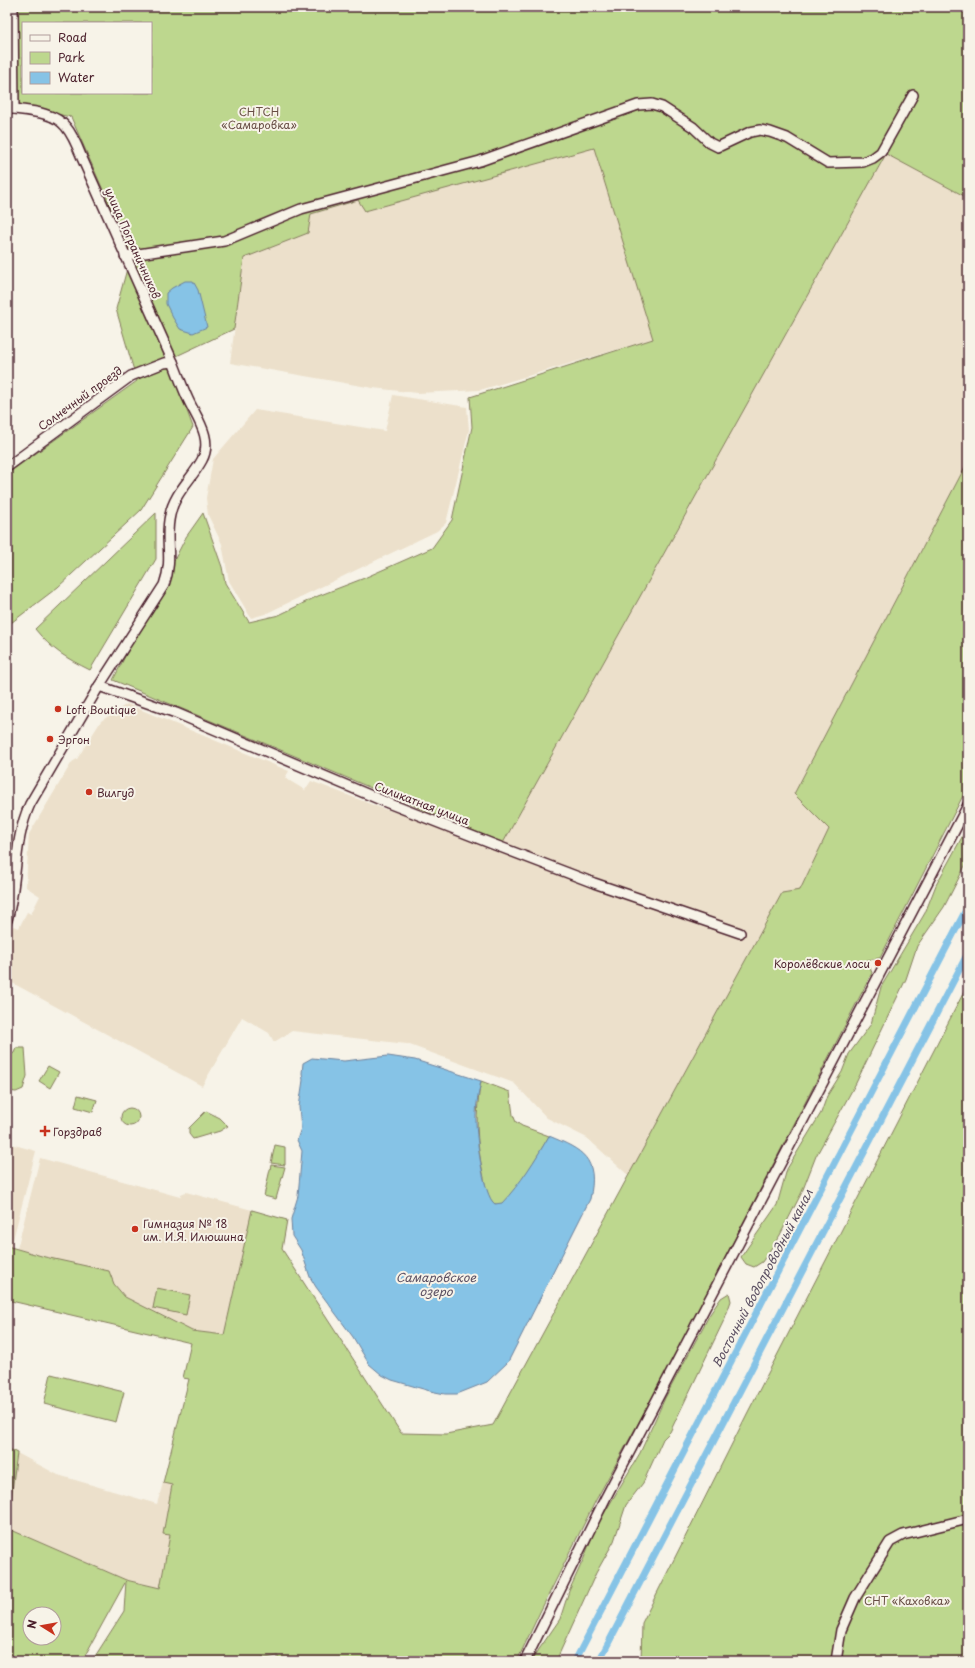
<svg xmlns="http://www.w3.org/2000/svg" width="975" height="1668" viewBox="0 0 975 1668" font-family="'Playpen Sans',sans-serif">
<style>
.built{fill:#ece0cb}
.green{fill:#bdd78e;stroke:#847b5c;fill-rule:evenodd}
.water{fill:#86c3e6;stroke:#6e819b}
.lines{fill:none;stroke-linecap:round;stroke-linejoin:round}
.canal{stroke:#86c3e6;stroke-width:7}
.street-casing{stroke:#4a1f2b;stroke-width:12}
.street{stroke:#f7f3e8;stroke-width:9}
.poi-dot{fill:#c8321e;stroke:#f7f3e8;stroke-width:1.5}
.labels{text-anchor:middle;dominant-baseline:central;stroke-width:4;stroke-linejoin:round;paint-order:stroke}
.park-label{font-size:11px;fill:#674d44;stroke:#f7f3e8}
.street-label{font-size:11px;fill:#4a1f2b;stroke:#f7f3e8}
.poi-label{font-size:11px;fill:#4a1f2b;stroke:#f7f3e8;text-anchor:start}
.water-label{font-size:12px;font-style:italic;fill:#5c5063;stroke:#f7f3e8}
</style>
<rect width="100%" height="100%" fill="#f7f3e8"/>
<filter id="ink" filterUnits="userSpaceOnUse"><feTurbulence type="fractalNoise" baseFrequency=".025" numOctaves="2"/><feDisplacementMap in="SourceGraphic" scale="8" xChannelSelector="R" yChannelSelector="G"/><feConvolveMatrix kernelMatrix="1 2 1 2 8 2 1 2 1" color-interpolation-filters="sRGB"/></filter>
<g filter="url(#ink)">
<g class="built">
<polygon points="594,147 653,339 480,390 418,393 373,388 230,363 244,258 308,233 311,214 358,200 366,211"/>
<polygon points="886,154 968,198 968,461 794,794 829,829 800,890 782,893 629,1176 587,1138 547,1118 514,1083 407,1044 292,1031 274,1042 269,1033 242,1017 202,1086 7,980 7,940 13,926 19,928 27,912 31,914 40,896 26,887 29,834 72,762 77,759 101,721 127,704 289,771 285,778 305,790 311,781 381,808 503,843"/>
<polygon points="393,395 467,407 469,430 446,523 437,531 265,614 251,618 229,581 222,544 208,515 206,498 213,459 255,410 385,431"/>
<polygon points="7,1143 36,1151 11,1247 7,1246"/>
<polygon points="40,1158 180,1197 181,1194 186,1192 252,1210 224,1335 192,1331 125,1297 114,1284 45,1257 17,1249"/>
<polygon points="17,1453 58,1475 157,1504 163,1483 172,1485 163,1533 170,1535 160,1588 126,1580 9,1529 12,1491"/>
</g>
<g class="green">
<path d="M17,7H968V198L886,154L503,843L113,680L186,537L203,513L222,567L225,583L249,622L279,615L318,596L362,579L432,548L452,520L472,427L470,397L653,339L594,148L365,211L358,200L311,214L308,233L244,258L234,329L168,360L193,427L141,510L58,587L7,626V474L137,381L116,309L130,258L129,249L71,117L17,106ZM23,23H151V93H23Z"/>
<path d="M968,461V786L880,958L867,960L872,973L662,1380L596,1500L540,1612L517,1661H278V1656L258,1659V1661H92L124,1611L126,1581L82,1661H7V1448L17,1453L12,1491L9,1529L126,1580L160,1588L170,1535L163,1534L172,1485L163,1483L189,1379L183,1378L191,1343L7,1300V1246L45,1257L109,1271L114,1284L125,1297L192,1331L224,1335L252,1210L287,1220L282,1249L401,1433L446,1434L493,1425L782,893L800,890L829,829L794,794ZM30,1614H54V1638H30Z"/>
<path d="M156,513V559L90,670C66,658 52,650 35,629Z"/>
<polygon points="968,826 968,860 944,907 917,946 906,979 856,1083 816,1156 802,1192 780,1235 762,1262 754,1267 746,1264 741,1257 777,1205 787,1169 821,1113 827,1096 842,1072 849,1054 871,1024 881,987 925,913 936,885"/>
<polygon points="968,984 968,1661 641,1661 642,1623 747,1414"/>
<polygon points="16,1048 25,1048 27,1076 23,1089 16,1092 7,1091 7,1056 14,1053"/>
<polygon points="48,1066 59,1072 50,1088 39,1081"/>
<path d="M481,1081L510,1092L513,1115L516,1122L522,1126L549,1136C541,1150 514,1198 501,1204C497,1205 495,1204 492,1202C486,1194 485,1182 483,1173C476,1140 475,1114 481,1081Z"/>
<polygon points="78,1095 97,1100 93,1112 75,1107"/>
<circle cx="130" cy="1117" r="9"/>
<polygon points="206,1111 220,1118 228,1126 220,1131 193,1139 189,1134 189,1128"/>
<polygon points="275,1145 285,1147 285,1165 271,1163"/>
<polygon points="271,1165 285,1167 276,1199 264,1196"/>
<polygon points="157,1288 190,1295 186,1315 153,1308"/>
<polygon points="729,1293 731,1301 725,1318 670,1432 663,1439 643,1483 626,1505 614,1541 596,1573 556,1661 531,1661 560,1619 569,1591 584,1558 595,1529 640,1453 665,1398 710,1314 721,1298"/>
<polygon points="51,1374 124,1392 116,1422 44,1404"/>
</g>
<g class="water">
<polygon points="185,281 193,281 198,290 207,327 193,333 180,329 173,318 166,304 166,293 172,288"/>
<path d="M388,1056L415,1060L481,1081C479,1092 476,1103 476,1115C475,1130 483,1197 495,1204L502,1203C521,1183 535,1160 549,1136C583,1150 599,1158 590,1199L508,1362L487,1382L457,1394H445L430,1391L392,1380L382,1375L369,1364L353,1337L316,1287L310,1277L301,1250L292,1236L291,1219L298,1196L302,1151L297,1140L301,1128L299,1107L303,1080L302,1073L303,1063L312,1058L344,1061Z"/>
</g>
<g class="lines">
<g class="canal">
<polyline points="575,1661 968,906"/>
<polyline points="599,1661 968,953"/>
</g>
<defs>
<g id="street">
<polyline points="13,7 14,109"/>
<path d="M7,108C25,111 54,111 66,127C73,135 78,148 82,158L173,362C178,374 182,386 187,397C195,416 214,438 202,460C192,479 174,493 170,515C164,540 174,558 164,585L99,686L30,804C13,841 18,881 7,920"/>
<polyline points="125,256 224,241 301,209 480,161 638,105 652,104 662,107 693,127 710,143 718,147 750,132 760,130 770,132 787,138 828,163 863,162 873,158 881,152 913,95"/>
<polyline points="7,467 131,376 164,363 173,362"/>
<polyline points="99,686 176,713 388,803 495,845 594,883 740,933"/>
<polyline points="525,1661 606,1497 968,805"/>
<polyline points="836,1661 841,1630 855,1598 890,1542 903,1535 968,1519"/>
</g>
</defs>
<use href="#street" class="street-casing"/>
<use href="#street" class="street"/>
</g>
</g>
<g class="poi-dot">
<circle cx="58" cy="709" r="4"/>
<circle cx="50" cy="739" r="4"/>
<circle cx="89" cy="792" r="4"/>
<circle cx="878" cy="963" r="4"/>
<path d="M43 1125h4v4h4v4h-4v4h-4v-4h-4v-4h4z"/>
<circle cx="135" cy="1229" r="4"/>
</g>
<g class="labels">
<g class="park-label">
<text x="259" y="111">СНТСН<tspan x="259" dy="13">«Самаровка»</tspan></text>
<text x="907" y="1600">СНТ «Каховка»</text>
</g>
<g class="street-label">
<text transform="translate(133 243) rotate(66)">улица Пограничников</text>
<text transform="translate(80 398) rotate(-36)">Солнечный проезд</text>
<text transform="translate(422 803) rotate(21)">Силикатная улица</text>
</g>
<g class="poi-label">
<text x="66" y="709">Loft Boutique</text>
<text x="58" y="739">Эргон</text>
<text x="97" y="792">Вилгуд</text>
<text x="870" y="963" text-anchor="end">Королёвские лоси</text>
<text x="53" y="1131">Горздрав</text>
<text x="143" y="1223">Гимназия № 18<tspan x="143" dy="13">им. И.Я. Илюшина</tspan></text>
</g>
<g class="water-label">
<text x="436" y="1277">Самаровское<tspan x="436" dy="14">озеро</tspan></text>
<text transform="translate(762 1278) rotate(-62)">Восточный водопроводный канал</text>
</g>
</g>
<rect width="975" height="1668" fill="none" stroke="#f7f3e8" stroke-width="24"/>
<rect x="12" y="12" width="951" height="1644" fill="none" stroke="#4a1f2b" stroke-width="1.5" filter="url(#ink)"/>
<rect x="22" y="22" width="130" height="72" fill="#f7f3e8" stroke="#b29e9c"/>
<rect x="30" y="35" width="20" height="6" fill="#f7f3e8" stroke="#b29e9c"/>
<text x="58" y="42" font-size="12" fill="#4a1f2b">Road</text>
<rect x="30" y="52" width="20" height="12" fill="#bdd78e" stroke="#b29e9c"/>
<text x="58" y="62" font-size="12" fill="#4a1f2b">Park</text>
<rect x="30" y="72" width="20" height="12" fill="#86c3e6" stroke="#b29e9c"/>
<text x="58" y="82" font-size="12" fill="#4a1f2b">Water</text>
<g transform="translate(42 1626) rotate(281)"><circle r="19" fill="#f7f3e8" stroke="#b29e9c"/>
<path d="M0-3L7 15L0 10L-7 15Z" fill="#c8321e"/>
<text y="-6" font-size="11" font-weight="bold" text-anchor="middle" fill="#4a1f2b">N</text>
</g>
</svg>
